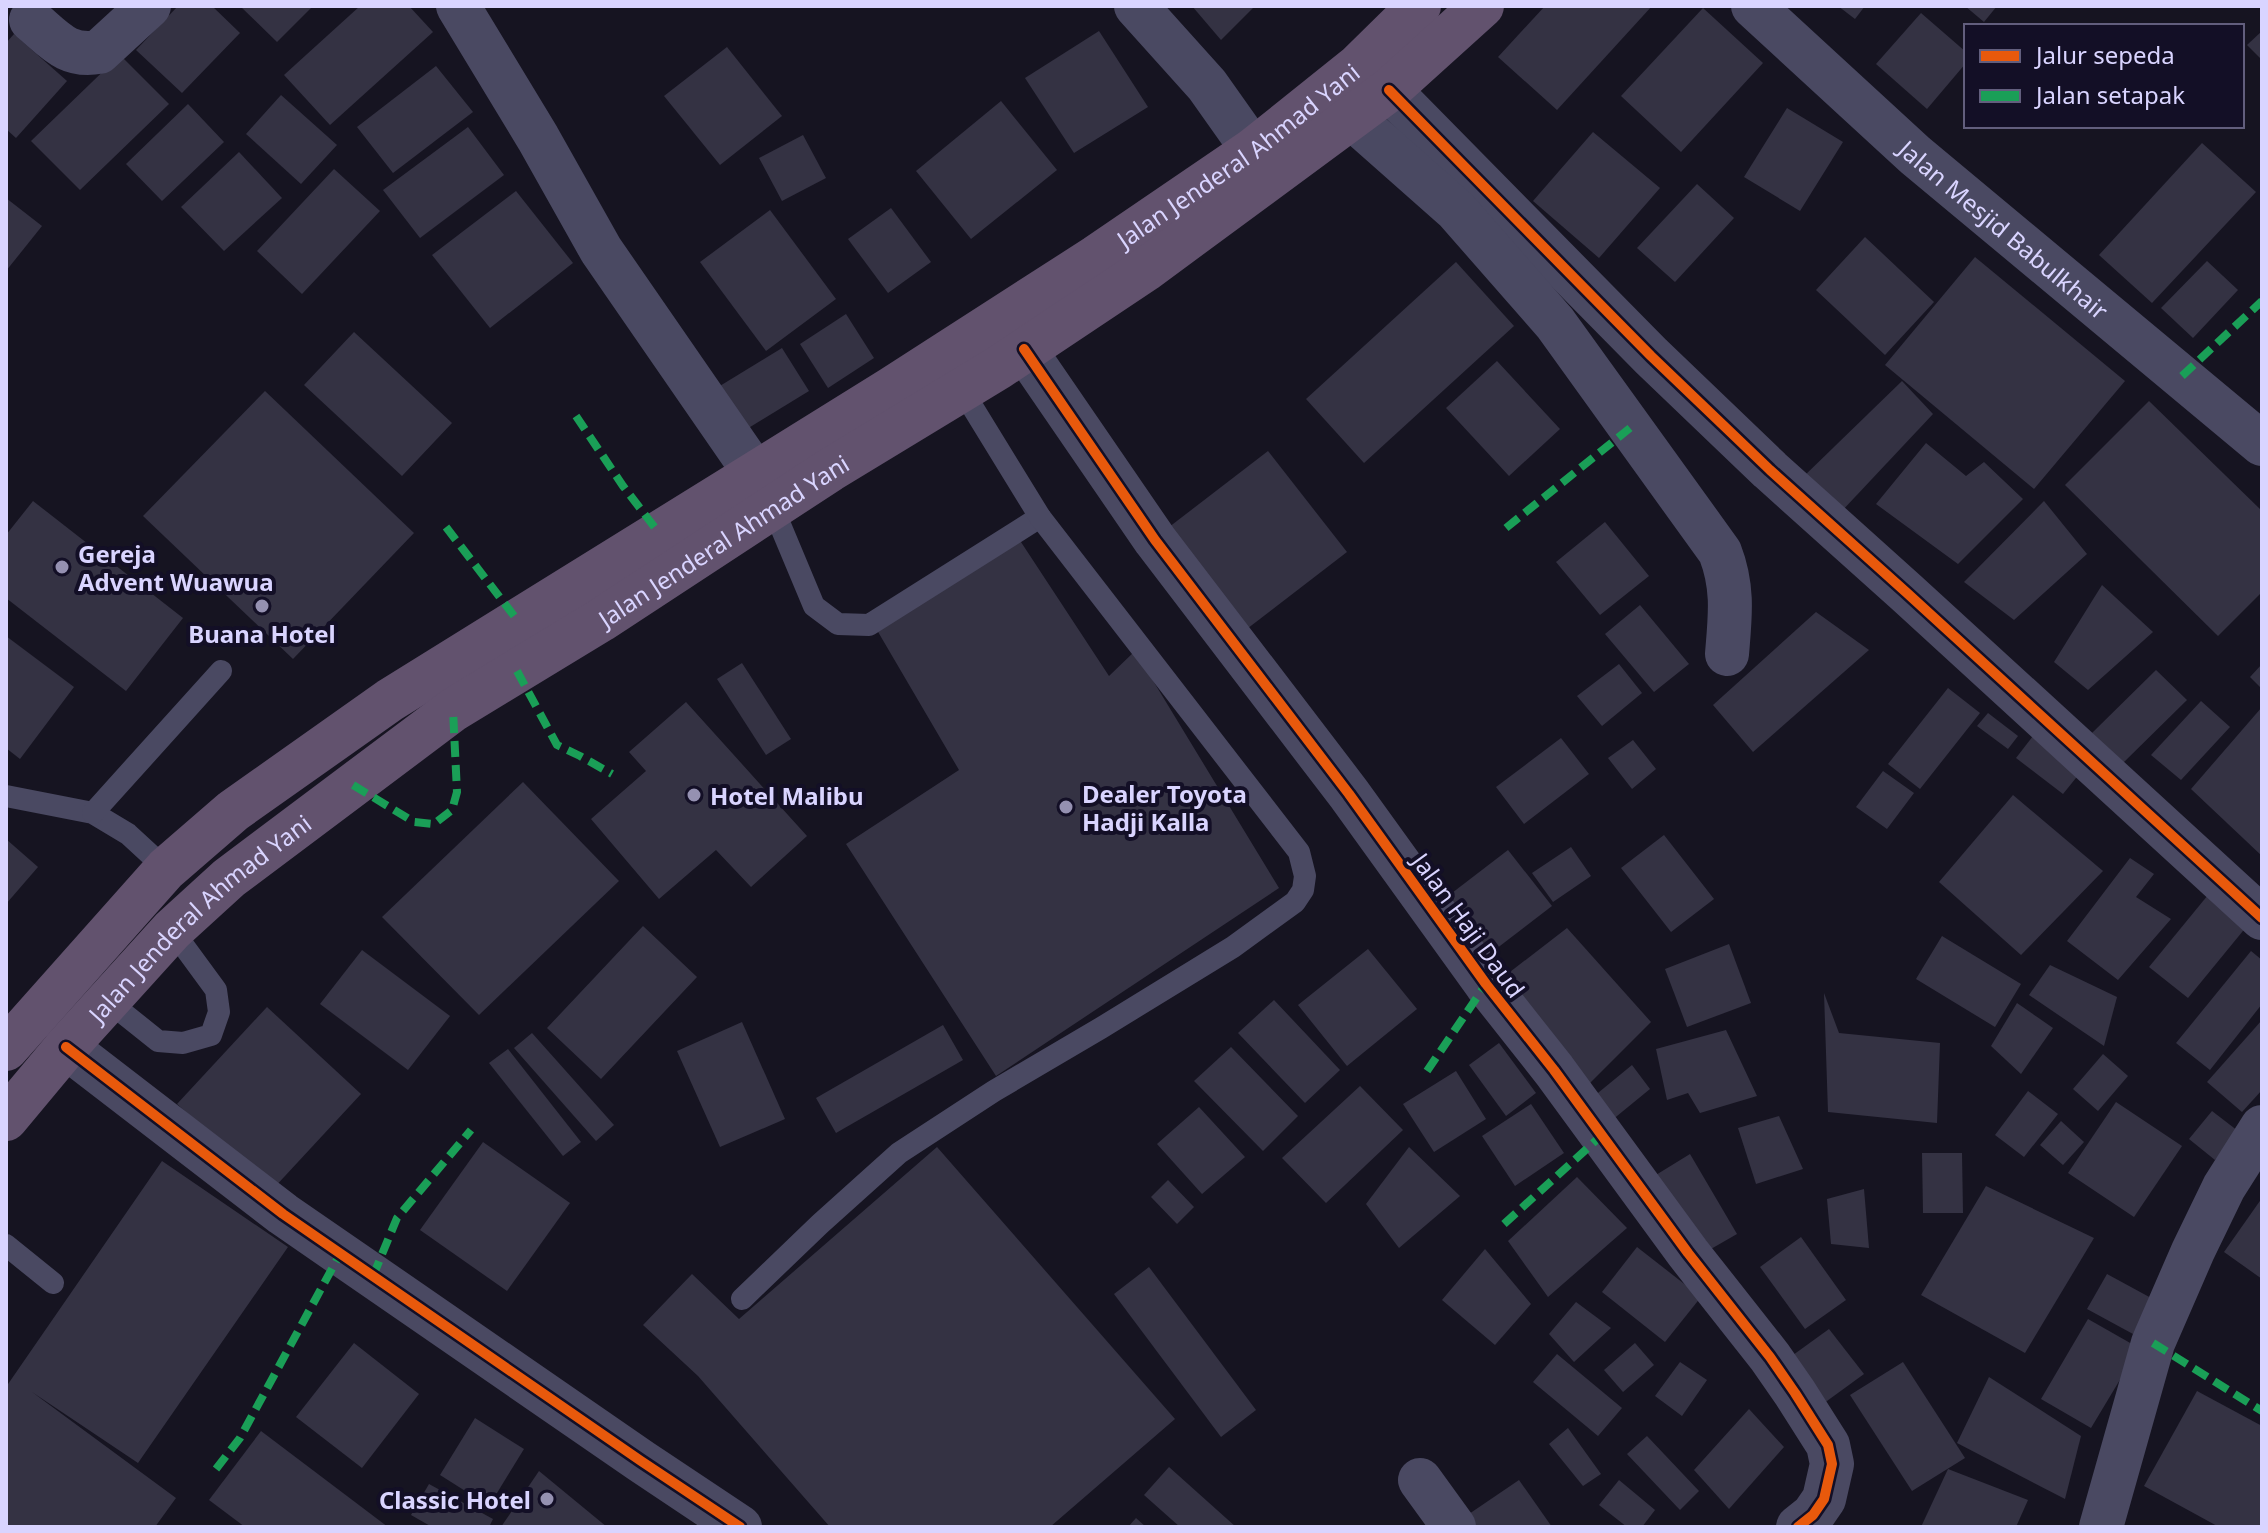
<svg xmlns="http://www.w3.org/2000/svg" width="2268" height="1533" viewBox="0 0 2268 1533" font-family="'Noto Sans',sans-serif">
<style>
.building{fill:#343243}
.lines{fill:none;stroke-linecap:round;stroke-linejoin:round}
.service{stroke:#4a4962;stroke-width:22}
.minor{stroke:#4a4962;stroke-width:44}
.trunk{stroke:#62526e;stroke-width:44}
.quiet{stroke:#1a9f57;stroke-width:8;stroke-dasharray:16 8;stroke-linecap:butt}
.cycleway-casing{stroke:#130f26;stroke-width:15}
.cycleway{stroke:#e8590c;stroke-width:10}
.poi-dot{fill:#9591b1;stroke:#130f26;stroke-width:3}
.labels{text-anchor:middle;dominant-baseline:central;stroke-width:8;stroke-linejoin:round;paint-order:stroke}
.street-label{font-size:24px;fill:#d9d4ff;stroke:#130f26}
.poi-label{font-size:24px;font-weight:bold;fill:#d9d4ff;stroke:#130f26;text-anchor:start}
</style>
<rect width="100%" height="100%" fill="#161421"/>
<g class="building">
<polygon points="178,6 212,6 240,33 182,93 136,50"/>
<polygon points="240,6 313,6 277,42"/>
<polygon points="360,6 409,6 433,32 330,125 284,75"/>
<polygon points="1192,6 1255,6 1221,40"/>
<polygon points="1545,6 1652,6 1557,110 1498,57"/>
<polygon points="1838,6 1865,6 1855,19"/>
<polygon points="1965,6 1997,6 1984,22"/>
<polygon points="1703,8 1763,63 1681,152 1621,96"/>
<polygon points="1921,13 1966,52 1966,63 1927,109 1876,64"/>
<polygon points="1099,31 1148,107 1074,153 1025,78"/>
<polygon points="2262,31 2262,60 2247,45"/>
<polygon points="14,34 67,81 16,138 6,129 6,43"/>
<polygon points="727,47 782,116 720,165 664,96"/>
<polygon points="120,55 169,104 80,190 31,141"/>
<polygon points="436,66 473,112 393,173 357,127"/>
<polygon points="281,95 337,145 301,184 246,134"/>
<polygon points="1001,101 1057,170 971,239 916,171"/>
<polygon points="188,104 224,142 162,201 126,164"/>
<polygon points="1787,108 1843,142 1800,211 1744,177"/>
<polygon points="468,127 504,175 420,238 383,190"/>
<polygon points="1593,132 1660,188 1599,258 1533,201"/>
<polygon points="803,135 826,178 782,201 759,158"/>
<polygon points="2202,143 2256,192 2152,303 2099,255"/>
<polygon points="239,152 282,198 224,251 181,207"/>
<polygon points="334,169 380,211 302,294 257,251"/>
<polygon points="1697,184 1734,218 1675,282 1637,248"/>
<polygon points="516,191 573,263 490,328 432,255"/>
<polygon points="6,198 42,226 6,271"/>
<polygon points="891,208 931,262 888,293 848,239"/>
<polygon points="770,210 836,299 766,351 700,262"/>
<polygon points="1865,237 1934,302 1885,355 1816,290"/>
<polygon points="1975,257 2125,381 2034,489 1885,365"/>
<polygon points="2207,261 2238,290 2193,338 2161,308"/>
<polygon points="1456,262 1514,326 1364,463 1306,399"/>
<polygon points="846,314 874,358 828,388 800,344"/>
<polygon points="354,332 452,423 402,476 304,385"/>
<polygon points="782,348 809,391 737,435 710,392"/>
<polygon points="1497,361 1560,429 1509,476 1446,408"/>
<polygon points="1902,381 1933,414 1840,513 1800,480"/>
<polygon points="265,391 414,533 293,659 143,516"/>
<polygon points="2149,401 2262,511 2262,592 2218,636 2065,485"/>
<polygon points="1926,443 1966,476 1984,462 2023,499 1958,564 1876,504"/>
<polygon points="1268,451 1347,552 1239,635 1160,534"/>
<polygon points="33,501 183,618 126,691 6,598 6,535"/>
<polygon points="2044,501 2087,554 2014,620 1964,582"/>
<polygon points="1605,522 1649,576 1600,615 1556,562"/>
<polygon points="1019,539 1109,676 1135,651 1279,888 996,1076 846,844 959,770 874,625"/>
<polygon points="2102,585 2153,632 2088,690 2054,662"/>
<polygon points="1640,605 1689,664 1654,692 1605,634"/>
<polygon points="1816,612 1869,650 1753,752 1713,705"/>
<polygon points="6,636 74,687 20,759 6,748"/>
<polygon points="742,663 791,739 766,755 717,679"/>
<polygon points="1619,664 1642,693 1602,726 1577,696"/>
<polygon points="2262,664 2262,689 2250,677"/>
<polygon points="2156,670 2187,700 2123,763 2092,733"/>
<polygon points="1948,688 1980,713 1920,789 1888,764"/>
<polygon points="2201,701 2230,727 2181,780 2151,755"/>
<polygon points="686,702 807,836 751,887 716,850 659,899 591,819 646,771 629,752"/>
<polygon points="2262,707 2262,856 2191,789"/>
<polygon points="1988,713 2018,736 2008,749 1977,726"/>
<polygon points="2033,736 2080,773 2063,794 2016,758"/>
<polygon points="1561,738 1589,774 1524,824 1496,787"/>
<polygon points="1633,740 1656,769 1632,789 1608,758"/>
<polygon points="1883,771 1914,793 1887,829 1856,807"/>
<polygon points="523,782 619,881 479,1015 382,917"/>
<polygon points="2013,795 2103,871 2021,955 1939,882"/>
<polygon points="1664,835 1714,899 1671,932 1621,868"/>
<polygon points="6,839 38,867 6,904"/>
<polygon points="1571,847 1591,876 1553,902 1532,873"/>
<polygon points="1508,850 1552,906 1479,962 1435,906"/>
<polygon points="2130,858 2154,874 2136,897 2171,919 2118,980 2067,941"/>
<polygon points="2208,895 2247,926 2188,998 2149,967"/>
<polygon points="643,926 697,977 601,1079 547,1028"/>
<polygon points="1567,928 1651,1022 1588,1085 1506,975"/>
<polygon points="1942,936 2021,984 1995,1027 1916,979"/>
<polygon points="1729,944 1751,1003 1687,1027 1665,969"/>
<polygon points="1368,949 1417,1009 1347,1066 1298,1005"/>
<polygon points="362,950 450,1016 408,1070 320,1004"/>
<polygon points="2251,951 2262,960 2262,1004 2210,1070 2176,1043"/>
<polygon points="2050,965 2117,997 2104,1046 2029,995"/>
<polygon points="1824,993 1839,1033 1940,1043 1937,1123 1828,1112"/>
<polygon points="1274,1000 1340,1070 1305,1103 1238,1033"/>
<polygon points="2017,1003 2053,1028 2021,1074 1991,1046"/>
<polygon points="267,1007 361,1094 272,1190 177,1104"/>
<polygon points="2262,1020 2262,1090 2242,1112 2207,1082"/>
<polygon points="742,1022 785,1119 720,1147 677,1051"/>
<polygon points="943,1025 963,1060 836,1133 816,1098"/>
<polygon points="1726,1030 1757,1096 1700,1113 1688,1093 1667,1100 1656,1049"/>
<polygon points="532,1033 614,1125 596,1141 514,1048"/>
<polygon points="1499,1043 1536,1093 1506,1116 1469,1065"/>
<polygon points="1231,1047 1298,1116 1263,1151 1194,1081"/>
<polygon points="508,1049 581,1142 563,1156 489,1063"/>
<polygon points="2103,1054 2128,1076 2098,1111 2073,1089"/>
<polygon points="1632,1065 1650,1089 1606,1125 1593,1097"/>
<polygon points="1456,1071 1486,1119 1434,1152 1403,1104"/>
<polygon points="1360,1086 1403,1130 1326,1203 1282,1158"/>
<polygon points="2028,1091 2058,1114 2024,1157 1995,1135"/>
<polygon points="2116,1102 2182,1146 2134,1217 2068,1173"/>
<polygon points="1531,1104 1564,1153 1515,1186 1482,1136"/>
<polygon points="1199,1107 1245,1157 1202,1194 1157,1144"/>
<polygon points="2212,1111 2238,1131 2215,1160 2189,1139"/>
<polygon points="1779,1116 1803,1169 1756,1184 1738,1128"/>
<polygon points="2061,1121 2084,1142 2063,1165 2040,1145"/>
<polygon points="483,1142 570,1203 507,1291 420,1230"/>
<polygon points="937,1147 1175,1419 1050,1527 830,1527 698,1376 643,1325 692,1274 739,1319"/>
<polygon points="1409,1147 1460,1196 1399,1248 1366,1204"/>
<polygon points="1922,1153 1962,1153 1963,1213 1923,1213"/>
<polygon points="1690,1154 1737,1234 1697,1257 1651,1178"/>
<polygon points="162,1161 288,1247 138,1463 32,1392 176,1498 155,1527 6,1527 6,1387"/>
<polygon points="1577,1177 1627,1228 1548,1297 1508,1241"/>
<polygon points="1168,1180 1194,1207 1177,1224 1151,1197"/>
<polygon points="1986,1186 2094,1238 2025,1353 1921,1295"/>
<polygon points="1864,1189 1869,1248 1831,1244 1827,1199"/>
<polygon points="2262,1198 2262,1279 2224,1252"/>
<polygon points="1801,1237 1846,1300 1805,1329 1760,1267"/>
<polygon points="1637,1247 1701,1297 1665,1342 1602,1292"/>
<polygon points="1485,1249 1531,1304 1495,1345 1442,1300"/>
<polygon points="1149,1267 1256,1410 1221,1437 1114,1294"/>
<polygon points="2107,1274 2153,1299 2133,1334 2087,1309"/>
<polygon points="1576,1302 1611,1328 1574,1362 1549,1334"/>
<polygon points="2088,1319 2139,1348 2091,1428 2041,1399"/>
<polygon points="1829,1329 1864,1374 1816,1409 1782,1363"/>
<polygon points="354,1343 419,1394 362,1468 296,1417"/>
<polygon points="1635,1343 1654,1365 1623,1392 1604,1370"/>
<polygon points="1557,1354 1622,1408 1598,1436 1533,1382"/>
<polygon points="1680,1362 1707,1380 1682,1416 1655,1396"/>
<polygon points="1903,1362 1965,1458 1912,1491 1850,1395"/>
<polygon points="1989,1377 2081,1436 2065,1499 1957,1443"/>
<polygon points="2197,1391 2262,1426 2262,1527 2219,1527 2144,1486"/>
<polygon points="1749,1409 1784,1447 1729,1509 1694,1470"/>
<polygon points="475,1418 524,1449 489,1506 440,1475"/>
<polygon points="1568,1428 1601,1474 1583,1486 1549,1444"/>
<polygon points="261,1431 388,1527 245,1527 209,1500"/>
<polygon points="1647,1436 1699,1491 1680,1510 1627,1454"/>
<polygon points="1169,1467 1236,1527 1180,1527 1144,1495"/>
<polygon points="1948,1469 2028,1500 2016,1527 1921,1527"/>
<polygon points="539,1471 607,1527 501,1527"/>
<polygon points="1519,1480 1552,1527 1474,1527 1466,1516"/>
<polygon points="1619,1480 1655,1510 1642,1527 1627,1527 1599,1505"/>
<polygon points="429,1484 493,1519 489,1527 432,1527 411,1515"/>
<polygon points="1136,1518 1146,1527 1128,1527"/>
</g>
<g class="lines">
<g class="service">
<polyline points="773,508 814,606 838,624 869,625 1040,517"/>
<polyline points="6,796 93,813 128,834 166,869"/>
<polyline points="93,813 221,671"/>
<polyline points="108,1001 158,1041 183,1043 211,1035 219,1012 216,990 172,930"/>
<polyline points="6,1245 53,1283"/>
<polyline points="742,1299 820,1224 899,1153 994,1091 1101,1028 1233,947 1295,902 1303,890 1305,876 1299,852 1040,517 962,390"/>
</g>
<g class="minor">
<polyline points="458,6 538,138 601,250 755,473"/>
<polyline points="1136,6 1207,85 1253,150"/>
<path id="s1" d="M1753,6L1915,155L2262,444"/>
<path d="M31,20C54,39 67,58 99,52L149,6"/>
<polyline points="1389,90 1651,356 1770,470 1907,593 2262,918"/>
<path d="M1352,118L1456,210L1555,323L1720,552C1734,588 1730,617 1727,654"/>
<polyline points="1024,349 1155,540 1349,794 1486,984 1554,1070 1688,1253 1770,1357 1795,1393 1828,1445 1832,1464 1824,1499 1813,1515 1798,1527"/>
<polyline points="66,1047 283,1214 641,1461 740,1527"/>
<polyline points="1420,1480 1454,1527"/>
<polyline points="2101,1527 2153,1343 2193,1251 2224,1187 2262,1127"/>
</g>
<g class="trunk">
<path id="s2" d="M6,1049L166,869L233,811L390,700L891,389L1096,257L1253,150L1358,66L1419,6"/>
<path id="s3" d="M6,1119L66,1047L172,930L229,878L453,710L601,620L830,470L998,368L1145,270L1389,90L1482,6"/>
</g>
<g class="quiet">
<polyline points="2182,376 2262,301"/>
<polyline points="576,416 623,486 659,533"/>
<polyline points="446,527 518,621"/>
<polyline points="1506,528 1630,428"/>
<polyline points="517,671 557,745 580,756 612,774"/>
<polyline points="353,785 414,822 434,824 452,810 457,792 453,710"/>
<polyline points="1427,1071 1486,984"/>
<polyline points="1504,1224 1602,1135 1606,1141"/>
<polyline points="373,1276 397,1218 471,1130"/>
<polyline points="2153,1343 2262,1411"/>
<polyline points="216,1469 240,1438 340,1254"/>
</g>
<defs>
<g id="cycleway">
<polyline points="1389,90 1651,356 1770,470 1907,593 2262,918"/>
<polyline points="1024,349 1155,540 1349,794 1486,984 1554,1070 1688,1253 1770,1357 1795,1393 1828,1445 1832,1464 1824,1499 1813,1515 1798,1527"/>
<polyline points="66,1047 283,1214 641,1461 740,1527"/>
</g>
</defs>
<use href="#cycleway" class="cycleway-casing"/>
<use href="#cycleway" class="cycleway"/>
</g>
<g class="poi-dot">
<circle cx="62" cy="567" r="8"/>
<circle cx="262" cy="606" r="8"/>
<circle cx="694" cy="795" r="8"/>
<circle cx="1066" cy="807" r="8"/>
<circle cx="547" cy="1499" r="8"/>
</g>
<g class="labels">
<g class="street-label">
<text stroke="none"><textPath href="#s2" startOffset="1530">Jalan Jenderal Ahmad Yani</textPath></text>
<text stroke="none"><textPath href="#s1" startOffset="336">Jalan Mesjid Babulkhair</textPath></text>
<text stroke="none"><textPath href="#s3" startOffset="928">Jalan Jenderal Ahmad Yani</textPath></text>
<text stroke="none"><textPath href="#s3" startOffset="280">Jalan Jenderal Ahmad Yani</textPath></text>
<text transform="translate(1469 925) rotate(54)">Jalan Haji Daud</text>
</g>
<g class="poi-label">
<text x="78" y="553">Gereja<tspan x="78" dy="28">Advent Wuawua</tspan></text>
<text x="262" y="633" text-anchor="middle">Buana Hotel</text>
<text x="1082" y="793">Dealer Toyota<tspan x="1082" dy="28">Hadji Kalla</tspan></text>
<text x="710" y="795">Hotel Malibu</text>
<text x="531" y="1499" text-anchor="end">Classic Hotel</text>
</g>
</g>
<rect width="2268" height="1533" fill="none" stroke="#d9d4ff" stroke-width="16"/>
<rect x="1964" y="24" width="280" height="104" fill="#130f26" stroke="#625e7d" stroke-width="2"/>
<rect x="1980" y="50" width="40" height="12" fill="#e8590c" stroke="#625e7d" stroke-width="2"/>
<text x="2036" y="64" font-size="24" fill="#d9d4ff">Jalur sepeda</text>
<rect x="1980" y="90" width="40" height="12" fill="#1a9f57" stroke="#625e7d" stroke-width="2"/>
<text x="2036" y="104" font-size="24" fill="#d9d4ff">Jalan setapak</text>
</svg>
